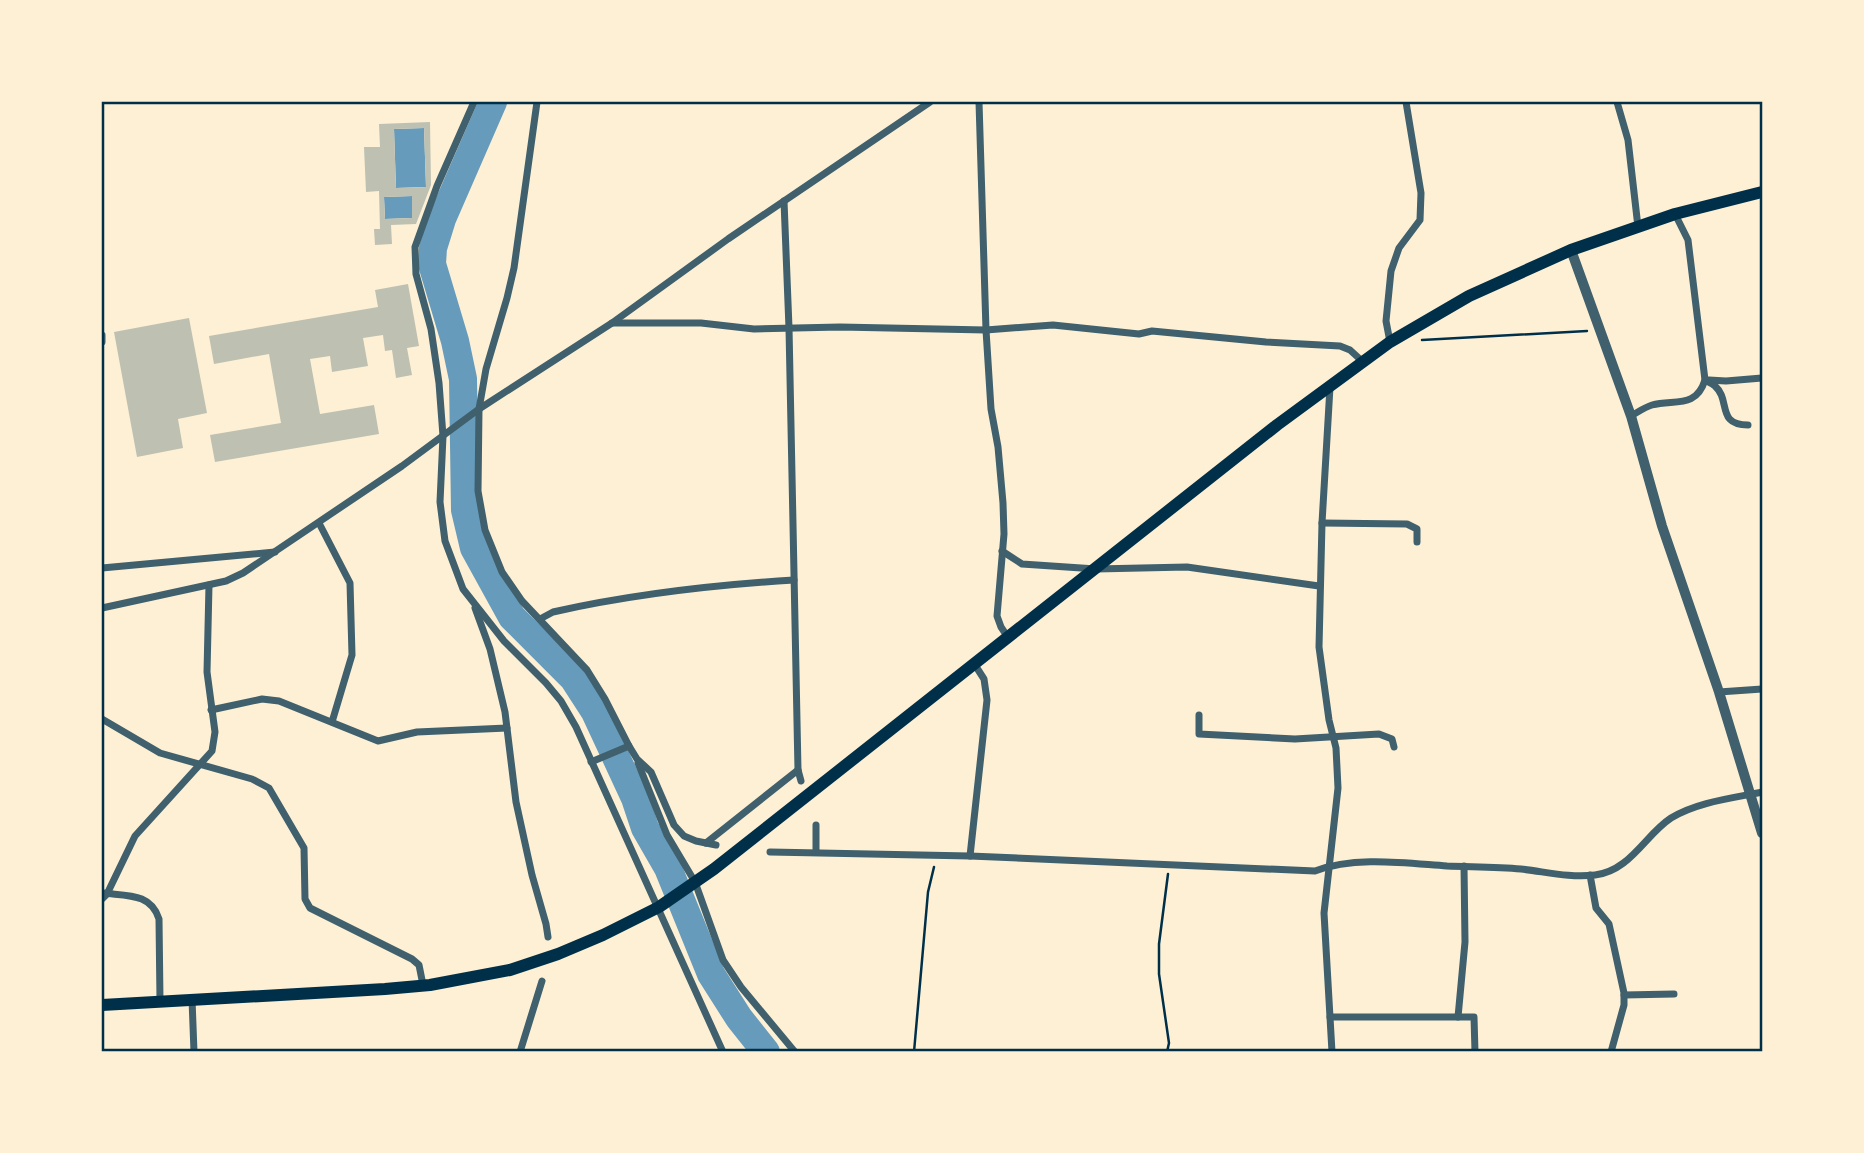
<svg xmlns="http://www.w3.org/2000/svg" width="1864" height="1153" viewBox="0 0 1864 1153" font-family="Lato,sans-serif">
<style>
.water{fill:#669bbc}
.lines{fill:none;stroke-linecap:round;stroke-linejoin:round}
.river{stroke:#669bbc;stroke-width:28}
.building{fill:#bec0b2;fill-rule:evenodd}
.path{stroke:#003049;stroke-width:2.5}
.minor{stroke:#3f606c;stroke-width:7}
.tertiary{stroke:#3f606c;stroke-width:10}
.primary{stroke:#003049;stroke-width:12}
.neatline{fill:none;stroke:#003049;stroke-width:2.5}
</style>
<rect width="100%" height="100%" fill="#fdf0d5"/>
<g class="water">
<polygon points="424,128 426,187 396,188 394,129"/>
<polygon points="412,196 412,218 385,219 384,197"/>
</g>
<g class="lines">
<polyline class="river" points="493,102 442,219 433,248 432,264 455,341 463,379 465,510 474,548 512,617 573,678 595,712 635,798 645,828 668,868 711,974 739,1018 766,1052"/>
</g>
<g class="building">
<path d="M430,122L431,185L416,224L391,225L392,244L375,245L374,229H380L379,191L366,192L364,147H380L379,124ZM424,128L426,187L396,188L394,129ZM412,196V218L385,219L384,197Z"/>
<polygon points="408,284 419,346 407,348 412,375 396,378 392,350 385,351 383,335 363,338 368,366 332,372 330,356 310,359 320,414 374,405 379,434 215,462 210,435 281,423 269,354 214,364 209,336 378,307 375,290"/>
<polygon points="189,318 207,413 178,419 183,448 137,457 114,332"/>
</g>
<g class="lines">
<g class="path">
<polyline points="1422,340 1587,331"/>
<polyline points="914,1052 928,892 934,867"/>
<polyline points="1167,1052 1169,1043 1159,974 1159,944 1168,874"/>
</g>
<g class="minor">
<polyline points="474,102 437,186 415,247 416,274 431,329 439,383 443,436 440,502 445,541 463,589 504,641 546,683 561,701 576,727 723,1052"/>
<polyline points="537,102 514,268 507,298 486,369 479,409 478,491 485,530 502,572 522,601 587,670 605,699 629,746 637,759 651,772 674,825 684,836 696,841 716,845"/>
<polyline points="979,102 986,330 991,409 998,447 1003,503 1004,534 997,616 1001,627 1009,639"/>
<polyline points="1617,102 1628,140 1638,227"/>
<polyline points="784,201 789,328 798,770 801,781"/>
<polyline points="612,323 701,323 754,329 840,327 986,330 1053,325 1139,334 1152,331 1266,342 1340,346 1350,350 1362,361"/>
<polyline points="102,335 102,342"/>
<polyline points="1390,342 1386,321 1391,271 1399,248 1420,220 1421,193 1406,102"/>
<path d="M1705,380C1708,382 1712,383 1715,386C1731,400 1716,425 1748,425"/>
<polyline points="1709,380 1726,381 1762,378"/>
<polyline points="1330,387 1322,523 1319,647 1329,720 1336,748 1338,788 1324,913 1332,1052"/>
<path d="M1631,416C1638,412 1645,407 1652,405C1674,399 1696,409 1705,380L1688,240L1675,214"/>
<polyline points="319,523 350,583 352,655 332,722"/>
<polyline points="1322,523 1407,524 1417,529 1417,542"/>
<polyline points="1002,551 1022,564 1096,569 1187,567 1319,586"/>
<polyline points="102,568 275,552"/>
<polyline points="102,608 226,581 243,573 402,466 479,409 612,323 728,239 930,102"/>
<polyline points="475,608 490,649 505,712 516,802 532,875 546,924 548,937"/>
<path d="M540,619L553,612C633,594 713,585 794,580"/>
<polyline points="1719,692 1762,689"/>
<polyline points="211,710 262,699 279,701 378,741 417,732 507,728"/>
<polyline points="1199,715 1199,734 1295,739 1379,734 1392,739 1394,747"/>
<polyline points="102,719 160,753 252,779 269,788 304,848 305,899 310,908 412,959 419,965 423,985"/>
<polyline points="591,762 629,746"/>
<polyline points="638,763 667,835 695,882 723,960 741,987 795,1052"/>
<polyline points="816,825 816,852"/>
<polyline points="706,843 798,770"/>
<path d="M770,852L970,856L1315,871C1355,856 1404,863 1447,866C1472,867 1497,867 1521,869C1547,872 1570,878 1595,875C1630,871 1645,835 1671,818C1697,802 1733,798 1762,792"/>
<polyline points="970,856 987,700 984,679 975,665"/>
<polyline points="1590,875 1596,908 1609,924 1624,993 1624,1005 1611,1052"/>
<path d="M103,893C127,896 151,893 159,919L160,1001"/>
<polyline points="102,899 107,894 135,836 212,751 215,732 207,672 209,585"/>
<polyline points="1624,995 1674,994"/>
<polyline points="192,999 194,1052"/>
<polyline points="1330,1017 1474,1017 1475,1052"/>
<polyline points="1458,1017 1465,942 1464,866"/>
<polyline points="520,1052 542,981"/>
</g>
<polyline class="tertiary" points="1571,250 1631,416 1662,526 1719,692 1762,833"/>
<polyline class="primary" points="102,1005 385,989 430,985 510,970 558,954 603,935 659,907 714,869 1277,425 1390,342 1469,296 1571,250 1675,214 1762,192"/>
</g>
<rect width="1864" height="1153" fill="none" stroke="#fdf0d5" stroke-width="206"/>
<rect x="103" y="103" width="1658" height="947" class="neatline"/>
</svg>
